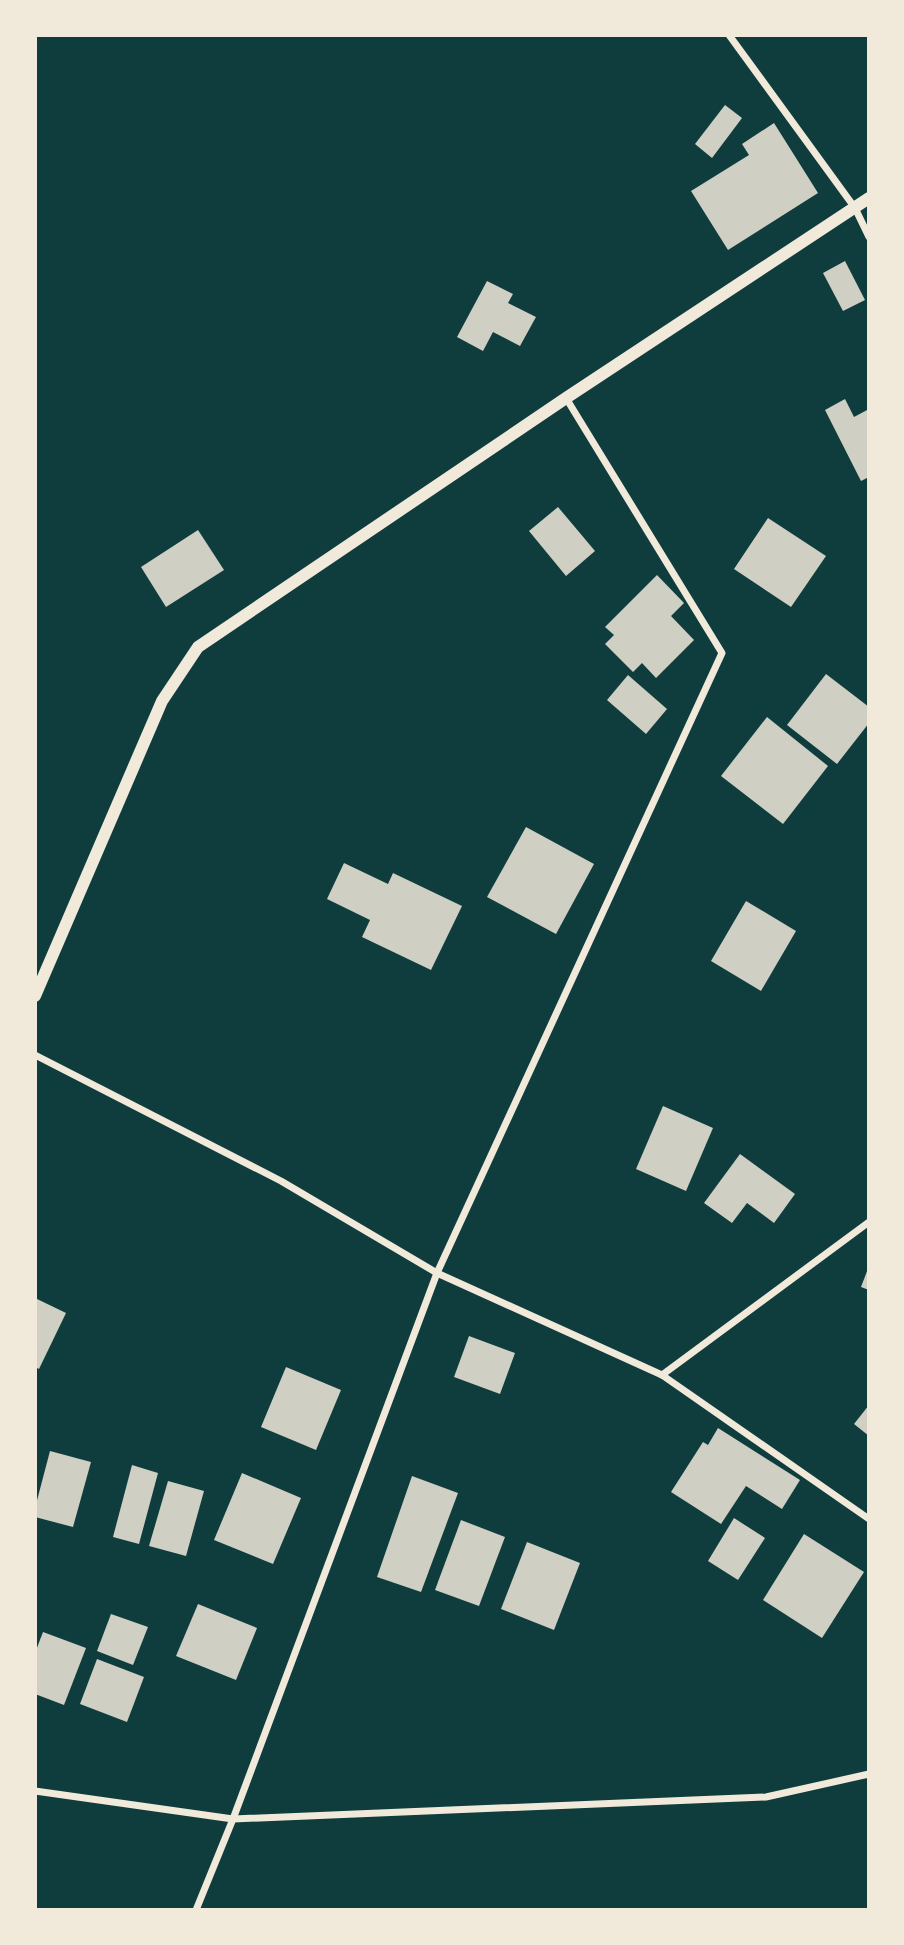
<svg xmlns="http://www.w3.org/2000/svg" width="904" height="1945" viewBox="0 0 904 1945" font-family="'Alegreya Sans',sans-serif">
<style>
.building{fill:#cfcfc3}
.lines{fill:none;stroke-linecap:round;stroke-linejoin:round}
.minor{stroke:#f1e9da;stroke-width:7}
.tertiary{stroke:#f1e9da;stroke-width:12}
</style>
<rect width="100%" height="100%" fill="#0f3d3e"/>
<g class="building">
<polygon points="725,105 742,118 712,158 695,144"/>
<polygon points="774,123 818,193 728,250 691,191 749,155 742,144"/>
<polygon points="845,261 865,300 843,311 823,273"/>
<polygon points="487,281 513,294 508,303 536,317 520,346 493,332 483,351 457,337"/>
<polygon points="845,399 854,417 869,409 869,477 861,481 825,410"/>
<polygon points="558,507 595,551 566,576 529,531"/>
<polygon points="768,518 826,556 791,607 734,569"/>
<polygon points="198,530 224,570 166,607 141,567"/>
<polygon points="657,575 684,603 671,616 694,640 656,678 642,663 633,672 605,644 614,635 605,627"/>
<polygon points="826,674 869,707 869,723 837,764 787,725"/>
<polygon points="628,675 667,709 646,734 607,700"/>
<polygon points="767,717 828,766 783,824 721,776"/>
<polygon points="526,827 594,864 556,934 487,897"/>
<polygon points="344,863 388,884 393,873 462,906 431,970 362,937 370,920 327,899"/>
<polygon points="746,901 796,931 761,991 711,961"/>
<polygon points="663,1106 713,1128 686,1191 636,1169"/>
<polygon points="740,1154 795,1194 774,1223 747,1203 732,1223 704,1203"/>
<polygon points="869,1266 869,1290 861,1287"/>
<polygon points="35,1298 66,1313 39,1369 35,1367"/>
<polygon points="469,1336 515,1353 500,1394 454,1377"/>
<polygon points="286,1367 341,1390 316,1450 261,1427"/>
<polygon points="869,1405 869,1436 854,1424"/>
<polygon points="718,1428 800,1480 782,1509 746,1486 721,1524 671,1492 703,1442 708,1445"/>
<polygon points="50,1451 91,1462 73,1527 35,1517 35,1508"/>
<polygon points="132,1465 158,1473 139,1544 113,1537"/>
<polygon points="242,1473 301,1498 273,1564 214,1540"/>
<polygon points="412,1476 458,1493 421,1592 377,1577"/>
<polygon points="168,1481 204,1491 186,1556 149,1546"/>
<polygon points="734,1518 765,1538 738,1580 708,1561"/>
<polygon points="461,1520 505,1537 479,1606 435,1590"/>
<polygon points="804,1534 864,1572 822,1638 763,1600"/>
<polygon points="527,1542 580,1563 554,1630 501,1609"/>
<polygon points="198,1604 257,1628 236,1680 176,1656"/>
<polygon points="111,1614 148,1627 133,1665 97,1651"/>
<polygon points="43,1632 86,1648 64,1705 35,1694 35,1653"/>
<polygon points="97,1659 144,1677 127,1722 80,1704"/>
</g>
<g class="lines">
<g class="minor">
<polyline points="729,35 855,208 869,237"/>
<polyline points="35,1055 281,1181 437,1273 662,1375 869,1519"/>
<polyline points="662,1375 869,1222"/>
<polyline points="35,1791 233,1819 766,1797 869,1774"/>
<polyline points="196,1910 233,1819 437,1273 722,653 566,398"/>
</g>
<polyline class="tertiary" points="35,996 162,701 198,647 566,398 869,198"/>
</g>
<rect width="904" height="1945" fill="none" stroke="#f1e9da" stroke-width="74"/>
</svg>
